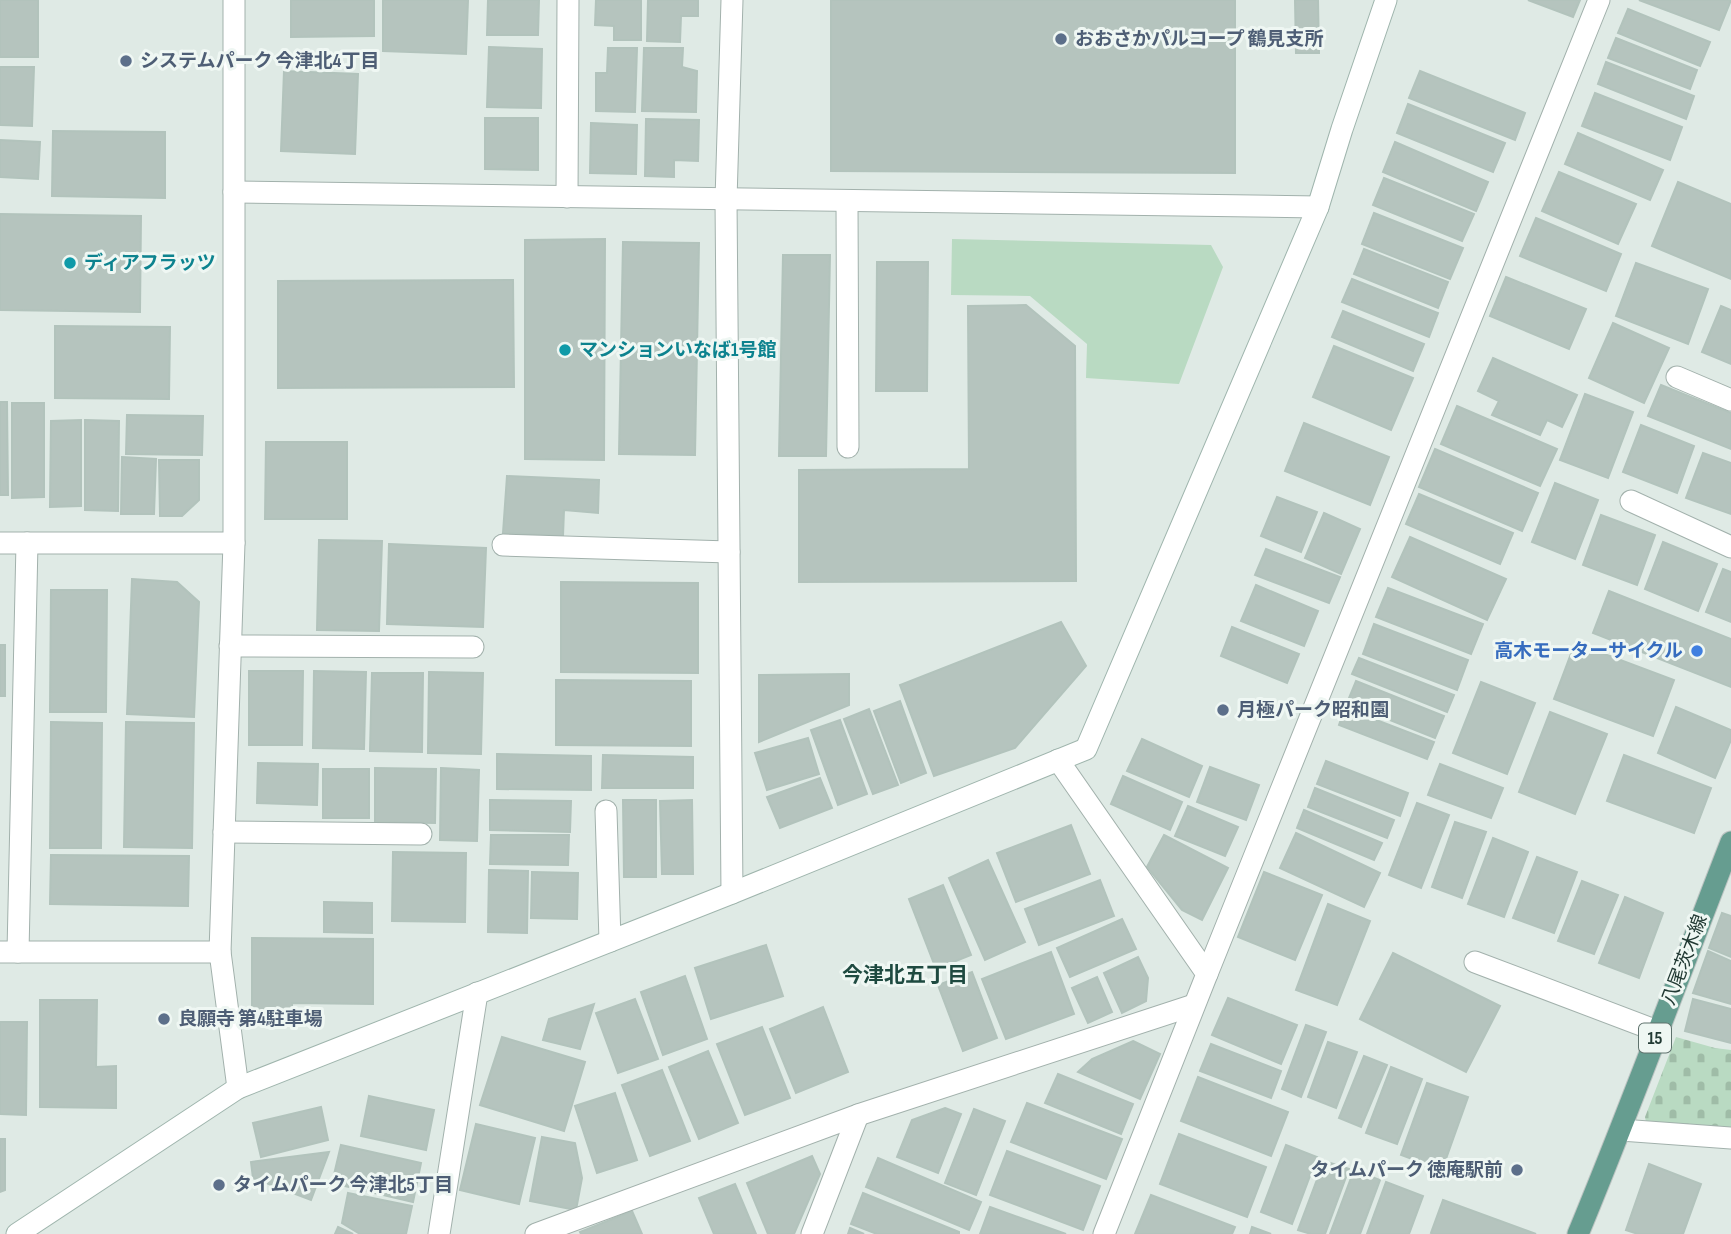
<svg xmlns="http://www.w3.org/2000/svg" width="1731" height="1234" viewBox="0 0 1731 1234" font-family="'Sofia Sans Condensed','Noto Sans JP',sans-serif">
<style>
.cemetery{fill:url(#cemetery-stones)}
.garden{fill:#b9dac2}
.building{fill:#b5c4be;stroke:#b2c3bc;stroke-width:2}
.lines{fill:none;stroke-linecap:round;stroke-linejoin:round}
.lane-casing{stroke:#a2b1ac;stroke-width:23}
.street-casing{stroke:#a2b1ac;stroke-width:23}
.secondary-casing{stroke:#9fb5ad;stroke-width:23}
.primary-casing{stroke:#bcc4c2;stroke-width:23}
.lane{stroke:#fff;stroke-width:21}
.street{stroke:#fff;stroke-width:21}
.secondary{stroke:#fff;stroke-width:21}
.primary{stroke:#669d90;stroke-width:21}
.service-dot{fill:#5c6f8a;stroke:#eff7f3;stroke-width:2.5}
.culture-dot{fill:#0f9aa8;stroke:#eff7f3;stroke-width:2.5}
.shop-dot{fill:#3f7fe0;stroke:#eff7f3;stroke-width:2.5}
.labels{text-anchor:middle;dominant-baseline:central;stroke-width:6;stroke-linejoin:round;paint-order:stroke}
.shield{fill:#eff7f3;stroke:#5f726d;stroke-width:2}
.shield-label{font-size:18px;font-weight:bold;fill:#213933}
.service-label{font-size:19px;font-weight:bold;fill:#4e5e75;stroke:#eff7f3;text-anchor:start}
.culture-label{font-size:19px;font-weight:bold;fill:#0d838f;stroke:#eff7f3;text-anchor:start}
.shop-label{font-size:19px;font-weight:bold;fill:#366cbe;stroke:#eff7f3;text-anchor:end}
.street-label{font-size:19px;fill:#213933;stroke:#eff7f3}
.neighbourhood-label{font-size:21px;font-weight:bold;fill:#1e4a40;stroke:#eff7f3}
</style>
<defs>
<pattern id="cemetery-stones" width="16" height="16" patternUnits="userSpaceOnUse" patternTransform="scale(1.75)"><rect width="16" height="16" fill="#b9dac2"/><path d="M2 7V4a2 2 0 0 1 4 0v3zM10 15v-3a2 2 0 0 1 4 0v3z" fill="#9fbca7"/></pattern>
</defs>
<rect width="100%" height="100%" fill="#dfeae5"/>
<polygon class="cemetery" points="1676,1037 1715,1048 1731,1050 1731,1128 1647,1127 1645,1117"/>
<polygon class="garden" points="952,239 1211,245 1223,267 1179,384 1086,378 1087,344 1030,296 951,295"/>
<g class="building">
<rect x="0" y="0" width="38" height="57"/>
<polygon points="291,0 374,0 374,36 291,37"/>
<polygon points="383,0 468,0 466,54 383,51"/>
<polygon points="488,0 539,0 538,35 487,35"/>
<polygon points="596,0 641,0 641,40 614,40 614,26 595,25"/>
<polygon points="648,0 698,0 698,16 681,16 680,42 647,41"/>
<polygon points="831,0 1235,0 1235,173 831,171"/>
<polygon points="1295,0 1318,0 1319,53 1296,53"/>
<polygon points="1528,0 1580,0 1573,17"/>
<polygon points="1639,0 1731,0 1719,30"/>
<polygon points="1628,9 1710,42 1700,66 1618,33"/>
<polygon points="1616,38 1697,70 1690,89 1608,58"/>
<polygon points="489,47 542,49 541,108 487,107"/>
<polygon points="608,48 637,48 635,112 596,111 596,73 607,73"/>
<polygon points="644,48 683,48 682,67 697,71 696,112 642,111"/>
<polygon points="1606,62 1694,96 1686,119 1598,84"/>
<polygon points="0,67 34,67 32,126 0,125"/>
<polygon points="284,71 358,74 355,154 281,151"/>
<polygon points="1420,71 1525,113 1515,140 1409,98"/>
<polygon points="1595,93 1682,127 1670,160 1582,126"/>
<polygon points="1408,104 1505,143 1493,172 1397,133"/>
<polygon points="485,118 538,118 538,170 485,169"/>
<polygon points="646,119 699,120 698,161 674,160 674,177 645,176"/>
<polygon points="591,123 637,125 636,174 590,173"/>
<polygon points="53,131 165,132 165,198 52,196"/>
<polygon points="1578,133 1663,170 1650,200 1565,164"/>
<polygon points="0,140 40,142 38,179 0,177"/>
<polygon points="1395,142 1488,182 1476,211 1383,172"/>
<polygon points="1559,172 1636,204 1618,244 1542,211"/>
<polygon points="1384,178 1474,214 1462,241 1373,205"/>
<polygon points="1678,182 1731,204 1731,279 1652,246"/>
<polygon points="1374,213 1463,248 1450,279 1362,244"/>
<polygon points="0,214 141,216 140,312 0,310"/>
<polygon points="1536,218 1621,254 1606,291 1520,256"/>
<polygon points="605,239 604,460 525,459 525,240"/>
<polygon points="623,242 699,243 695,455 619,454"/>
<polygon points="1364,249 1448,282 1438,308 1354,274"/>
<polygon points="783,255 830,255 826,456 779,456"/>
<polygon points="877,262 928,262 927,391 876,391"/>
<polygon points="1636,263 1708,289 1688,344 1616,316"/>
<polygon points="1506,277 1586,309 1569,349 1490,316"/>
<polygon points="1352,279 1438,313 1429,337 1342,302"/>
<polygon points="513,280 514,387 278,388 278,281"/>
<polygon points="1026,305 1075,346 1076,581 799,582 799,470 969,469 968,306"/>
<polygon points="1721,306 1731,310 1731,364 1702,352"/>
<polygon points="1343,311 1424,344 1413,371 1332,337"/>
<polygon points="1613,323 1669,348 1644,403 1589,378"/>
<polygon points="55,326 170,327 169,399 55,398"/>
<polygon points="1334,346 1413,378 1391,430 1313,397"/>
<polygon points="1493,358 1577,395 1562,427 1547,420 1540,435 1492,415 1499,401 1478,391"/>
<polygon points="1661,385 1731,413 1731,449 1648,416"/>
<polygon points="1585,394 1633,412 1608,478 1560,460"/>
<polygon points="0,402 7,402 8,495 0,495"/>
<polygon points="12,403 44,403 44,497 12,498"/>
<polygon points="1457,406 1557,449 1540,486 1441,444"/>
<polygon points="127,415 203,416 202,455 126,454"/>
<polygon points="81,420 81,506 50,507 51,421"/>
<polygon points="85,420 119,421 118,511 85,510"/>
<polygon points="1304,423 1389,457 1370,505 1285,471"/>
<polygon points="1641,425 1694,446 1677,493 1623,472"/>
<polygon points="266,442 347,442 347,519 265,519"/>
<polygon points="1435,449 1538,493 1522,531 1419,487"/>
<polygon points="1703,453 1731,463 1731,514 1686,498"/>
<polygon points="122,457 156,459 154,514 121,514"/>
<polygon points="159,460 199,460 199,500 182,516 160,516"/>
<polygon points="507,476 599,480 598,513 564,510 563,536 503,533"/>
<polygon points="1555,483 1598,500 1575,559 1532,542"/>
<polygon points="1419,494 1513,533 1500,564 1406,524"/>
<polygon points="1277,497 1317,512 1301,552 1261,536"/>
<polygon points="1324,513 1360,529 1341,574 1305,558"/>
<polygon points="1601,515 1655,535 1637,585 1583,565"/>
<polygon points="1410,537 1506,579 1487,620 1392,577"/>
<polygon points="319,540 382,541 379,631 317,630"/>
<polygon points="1663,542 1717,564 1698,611 1645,589"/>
<polygon points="389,544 486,548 483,627 387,624"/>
<polygon points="1266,549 1340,577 1329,603 1255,575"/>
<polygon points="1723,569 1731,572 1731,622 1706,612"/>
<polygon points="132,579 177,582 199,602 194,717 127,714"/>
<polygon points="561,582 698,583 698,673 561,672"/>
<polygon points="1256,585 1318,611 1304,646 1241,621"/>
<polygon points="1388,588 1483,624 1471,654 1376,617"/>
<polygon points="51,590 107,590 106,712 50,712"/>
<polygon points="1609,591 1731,639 1731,687 1593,633"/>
<polygon points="1061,622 1086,666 1015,748 934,776 900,685"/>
<polygon points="1374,624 1468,660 1457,690 1363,654"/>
<polygon points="1232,627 1299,654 1287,683 1221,656"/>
<polygon points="1575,643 1674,680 1653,736 1554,699"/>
<rect x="0" y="645" width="5" height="51"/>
<polygon points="1359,658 1454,695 1447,712 1352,674"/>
<polygon points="249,671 303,671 302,745 249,745"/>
<polygon points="314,671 366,672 364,749 313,748"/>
<polygon points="429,672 483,673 481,754 428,753"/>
<polygon points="372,673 423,673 422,752 370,751"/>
<polygon points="849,674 849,705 759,742 759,675"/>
<polygon points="556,680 691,681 691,746 556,745"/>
<polygon points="1356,681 1444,716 1435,738 1347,703"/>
<polygon points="1481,682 1535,703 1507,774 1453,753"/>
<polygon points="900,701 926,773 901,783 874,711"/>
<polygon points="1676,707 1731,730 1731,740 1715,778 1658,753"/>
<polygon points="1345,708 1434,742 1427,759 1339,725"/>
<polygon points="869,709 898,785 873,794 844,719"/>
<polygon points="1550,712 1607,734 1575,814 1519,792"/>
<polygon points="840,720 867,794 838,805 811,730"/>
<polygon points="51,722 102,723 101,848 50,848"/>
<polygon points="126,722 194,723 192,848 124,847"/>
<polygon points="808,738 819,774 767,790 755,753"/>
<polygon points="1142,739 1202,766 1189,797 1127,771"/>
<polygon points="497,754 591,756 591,790 497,789"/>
<polygon points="603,755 693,757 693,788 602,788"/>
<polygon points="1624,755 1711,788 1694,833 1607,801"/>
<polygon points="1326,761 1408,793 1400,816 1317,784"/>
<polygon points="258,763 318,764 317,805 257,803"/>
<polygon points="1440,764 1503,788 1491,818 1428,795"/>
<polygon points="1210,767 1259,785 1246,820 1197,802"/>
<polygon points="375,768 436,769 435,823 375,822"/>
<polygon points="441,768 479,770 477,841 440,840"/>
<rect x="323" y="769" width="46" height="49"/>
<polygon points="1123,776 1182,802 1170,830 1111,804"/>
<polygon points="820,778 832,808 780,828 767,797"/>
<polygon points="1315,788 1394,820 1387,838 1308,807"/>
<polygon points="490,800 571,801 570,832 490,830"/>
<polygon points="623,800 656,800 656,877 624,877"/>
<polygon points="692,800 693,874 662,874 660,801"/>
<polygon points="1417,803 1449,815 1421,888 1389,875"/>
<polygon points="1188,806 1238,827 1225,856 1175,836"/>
<polygon points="1304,810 1382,843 1374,860 1297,828"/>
<polygon points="1455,822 1486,832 1462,898 1432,887"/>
<polygon points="1071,825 1090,874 1016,902 997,853"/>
<polygon points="1296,833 1380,873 1364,907 1280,868"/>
<polygon points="491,835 569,835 568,865 490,864"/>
<polygon points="1164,835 1228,868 1202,920 1182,910 1147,867"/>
<polygon points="1493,838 1528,852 1504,917 1468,904"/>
<polygon points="393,852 466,853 465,922 392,921"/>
<polygon points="51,855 189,856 188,906 50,904"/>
<polygon points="1537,857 1577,872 1554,933 1513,918"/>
<polygon points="988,860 1025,942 985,960 949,878"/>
<polygon points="489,870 528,871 527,933 488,932"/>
<polygon points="532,872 578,873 577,919 531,918"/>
<polygon points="1264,872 1322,895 1295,960 1238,937"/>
<polygon points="1100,880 1114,916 1039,945 1025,909"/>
<polygon points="1582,881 1618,895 1594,954 1558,941"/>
<polygon points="943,885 971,955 936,969 909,899"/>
<polygon points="1625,897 1663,913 1639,978 1599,963"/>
<polygon points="324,902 372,903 372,933 324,932"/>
<polygon points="1328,904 1370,921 1337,1005 1296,990"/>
<polygon points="1722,913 1731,916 1731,957 1709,948"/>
<polygon points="1122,919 1136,949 1070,977 1057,948"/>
<polygon points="252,938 373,939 373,1004 292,1003 292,1016 252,1016"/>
<polygon points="766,945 783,996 711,1019 695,968"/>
<polygon points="1708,951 1731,961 1731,1004 1693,993"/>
<polygon points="1051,952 1074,1014 1006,1039 982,979"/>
<polygon points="1393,953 1500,1006 1466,1072 1360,1019"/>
<polygon points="1138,957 1148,978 1146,1001 1122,1013 1104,973"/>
<polygon points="972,972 997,1038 963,1051 938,985"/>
<polygon points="685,976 707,1039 663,1055 641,992"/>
<polygon points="1097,977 1112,1012 1088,1023 1072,988"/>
<polygon points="1228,998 1297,1025 1281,1064 1212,1035"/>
<polygon points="635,999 658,1059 618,1073 596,1013"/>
<polygon points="1693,999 1731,1009 1731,1043 1685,1031"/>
<polygon points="40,1000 97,1000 96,1067 116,1066 116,1108 40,1107"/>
<polygon points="594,1004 580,1049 543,1040 549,1019"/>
<polygon points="823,1007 848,1072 796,1093 770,1029"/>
<polygon points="0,1022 27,1022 26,1115 0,1114"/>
<polygon points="1306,1025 1326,1032 1301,1097 1282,1089"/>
<polygon points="762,1027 790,1098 745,1115 717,1044"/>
<polygon points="502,1037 585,1062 564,1131 480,1105"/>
<polygon points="1133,1041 1160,1054 1140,1099 1078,1072 1092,1059"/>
<polygon points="1328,1042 1357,1052 1336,1108 1308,1097"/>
<polygon points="1211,1044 1281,1071 1271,1098 1200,1071"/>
<polygon points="708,1051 738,1123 699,1139 669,1067"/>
<polygon points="1364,1056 1387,1065 1361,1127 1339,1118"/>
<polygon points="1391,1067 1422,1079 1397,1144 1366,1133"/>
<polygon points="662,1070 690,1141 650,1156 622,1085"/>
<polygon points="1058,1074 1133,1104 1121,1134 1045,1103"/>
<polygon points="1198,1077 1288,1112 1271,1156 1181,1121"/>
<polygon points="1427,1083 1468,1097 1442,1170 1401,1155"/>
<polygon points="615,1093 637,1160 597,1173 575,1106"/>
<polygon points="369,1096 434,1110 426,1150 361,1136"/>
<polygon points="1027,1103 1122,1139 1106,1179 1011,1142"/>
<polygon points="321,1107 328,1140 261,1157 253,1123"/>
<polygon points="945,1108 961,1114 938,1173 897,1157 912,1120"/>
<polygon points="974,1109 1005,1121 976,1195 945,1183"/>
<polygon points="476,1124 535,1138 519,1204 460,1190"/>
<polygon points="1179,1134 1266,1167 1247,1217 1160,1184"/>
<polygon points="542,1137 575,1143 582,1178 576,1210 530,1201"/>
<polygon points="0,1139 5,1139 5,1190 0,1192"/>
<polygon points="341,1145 421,1163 413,1202 332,1183"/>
<polygon points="1286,1145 1317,1157 1292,1224 1261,1212"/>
<polygon points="1007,1151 1100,1186 1083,1230 990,1195"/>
<polygon points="329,1152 311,1200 253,1178 251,1162"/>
<polygon points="812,1156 820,1174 794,1234 768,1234 747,1183"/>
<polygon points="878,1158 981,1202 969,1230 866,1187"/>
<polygon points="1324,1161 1349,1169 1325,1234 1311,1234 1298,1230"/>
<polygon points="1649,1164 1701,1184 1683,1234 1638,1234 1626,1230"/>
<polygon points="1354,1170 1380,1180 1360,1234 1330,1234"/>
<polygon points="1386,1182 1423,1196 1409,1234 1367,1234"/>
<polygon points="735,1184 756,1234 714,1234 699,1198"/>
<polygon points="348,1193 412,1206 406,1234 360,1234 342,1223"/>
<polygon points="863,1193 959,1232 959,1234 877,1234 851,1224"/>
<polygon points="1151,1195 1235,1227 1232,1234 1135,1234"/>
<polygon points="1443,1200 1536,1234 1434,1234 1431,1233"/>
<polygon points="990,1207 1066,1234 980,1234"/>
<polygon points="632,1211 642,1234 581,1234 580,1232"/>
<polygon points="338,1227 353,1234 335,1234"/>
<polygon points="1252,1227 1271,1234 1250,1234"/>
<polygon points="850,1228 864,1234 848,1234"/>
</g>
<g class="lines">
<defs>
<g id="lane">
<polyline points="567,197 568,0"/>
<polyline points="847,202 848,447"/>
<polyline points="1677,377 1731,400"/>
<polyline points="1631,501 1731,547"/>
<polyline points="503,545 729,552"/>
<polyline points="230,646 473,647"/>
<polyline points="606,811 610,941"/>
<polyline points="224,832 421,834"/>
<polyline points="18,952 27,543"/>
<polyline points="1475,962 1657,1031"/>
<polyline points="1621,1130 1731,1138"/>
</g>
<g id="street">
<polyline points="732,0 726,200 732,893"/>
<polyline points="234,192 1318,207"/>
<polyline points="0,543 234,543"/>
<polyline points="1058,760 1207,974 1104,1234"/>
<polyline points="0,952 220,952 234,543 234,0"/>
<polyline points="220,952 238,1088"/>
<polyline points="1207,974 1599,0"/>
<polyline points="439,1234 477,993"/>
<polyline points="536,1234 858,1115 1194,1005"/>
<polyline points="812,1234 858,1115"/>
</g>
<polyline id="secondary" points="17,1234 238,1088 732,893 1086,749 1318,207 1342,129 1386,0"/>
<path id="primary" d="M1578,1234C1632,1104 1680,973 1731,842"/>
</defs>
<use href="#lane" class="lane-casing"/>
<use href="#street" class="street-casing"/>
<use href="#secondary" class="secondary-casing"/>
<use href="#primary" class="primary-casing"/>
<use href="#lane" class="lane"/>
<use href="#street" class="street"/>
<use href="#secondary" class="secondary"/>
<use href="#primary" class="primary"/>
</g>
<g class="service-dot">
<circle cx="1061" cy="39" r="7"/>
<circle cx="126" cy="61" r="7"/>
<circle cx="1223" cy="710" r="7"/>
<circle cx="164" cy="1019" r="7"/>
<circle cx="1517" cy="1170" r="7"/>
<circle cx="219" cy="1185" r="7"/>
</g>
<g class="culture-dot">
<circle cx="70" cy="263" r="7"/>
<circle cx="565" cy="350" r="7"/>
</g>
<circle class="shop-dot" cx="1697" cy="651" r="7"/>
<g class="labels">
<rect class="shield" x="1639" y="1023.5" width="32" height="29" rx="5"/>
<g class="shield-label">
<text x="1655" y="1038">15</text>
</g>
<g class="service-label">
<text x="1075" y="39">おおさかパルコープ 鶴見支所</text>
<text x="140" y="61">システムパーク 今津北4丁目</text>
<text x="1237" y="710">月極パーク昭和園</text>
<text x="178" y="1019">良願寺 第4駐車場</text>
<text x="1503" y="1170" text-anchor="end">タイムパーク 徳庵駅前</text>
<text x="233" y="1185">タイムパーク 今津北5丁目</text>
</g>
<g class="culture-label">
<text x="84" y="263">ディアフラッツ</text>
<text x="579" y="350">マンションいなば1号館</text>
</g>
<g class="shop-label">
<text x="1683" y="651">高木モーターサイクル</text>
</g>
<g class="street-label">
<text transform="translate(1685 960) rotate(-69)">八尾茨木線</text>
</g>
<g class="neighbourhood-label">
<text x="905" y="975">今津北五丁目</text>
</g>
</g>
</svg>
